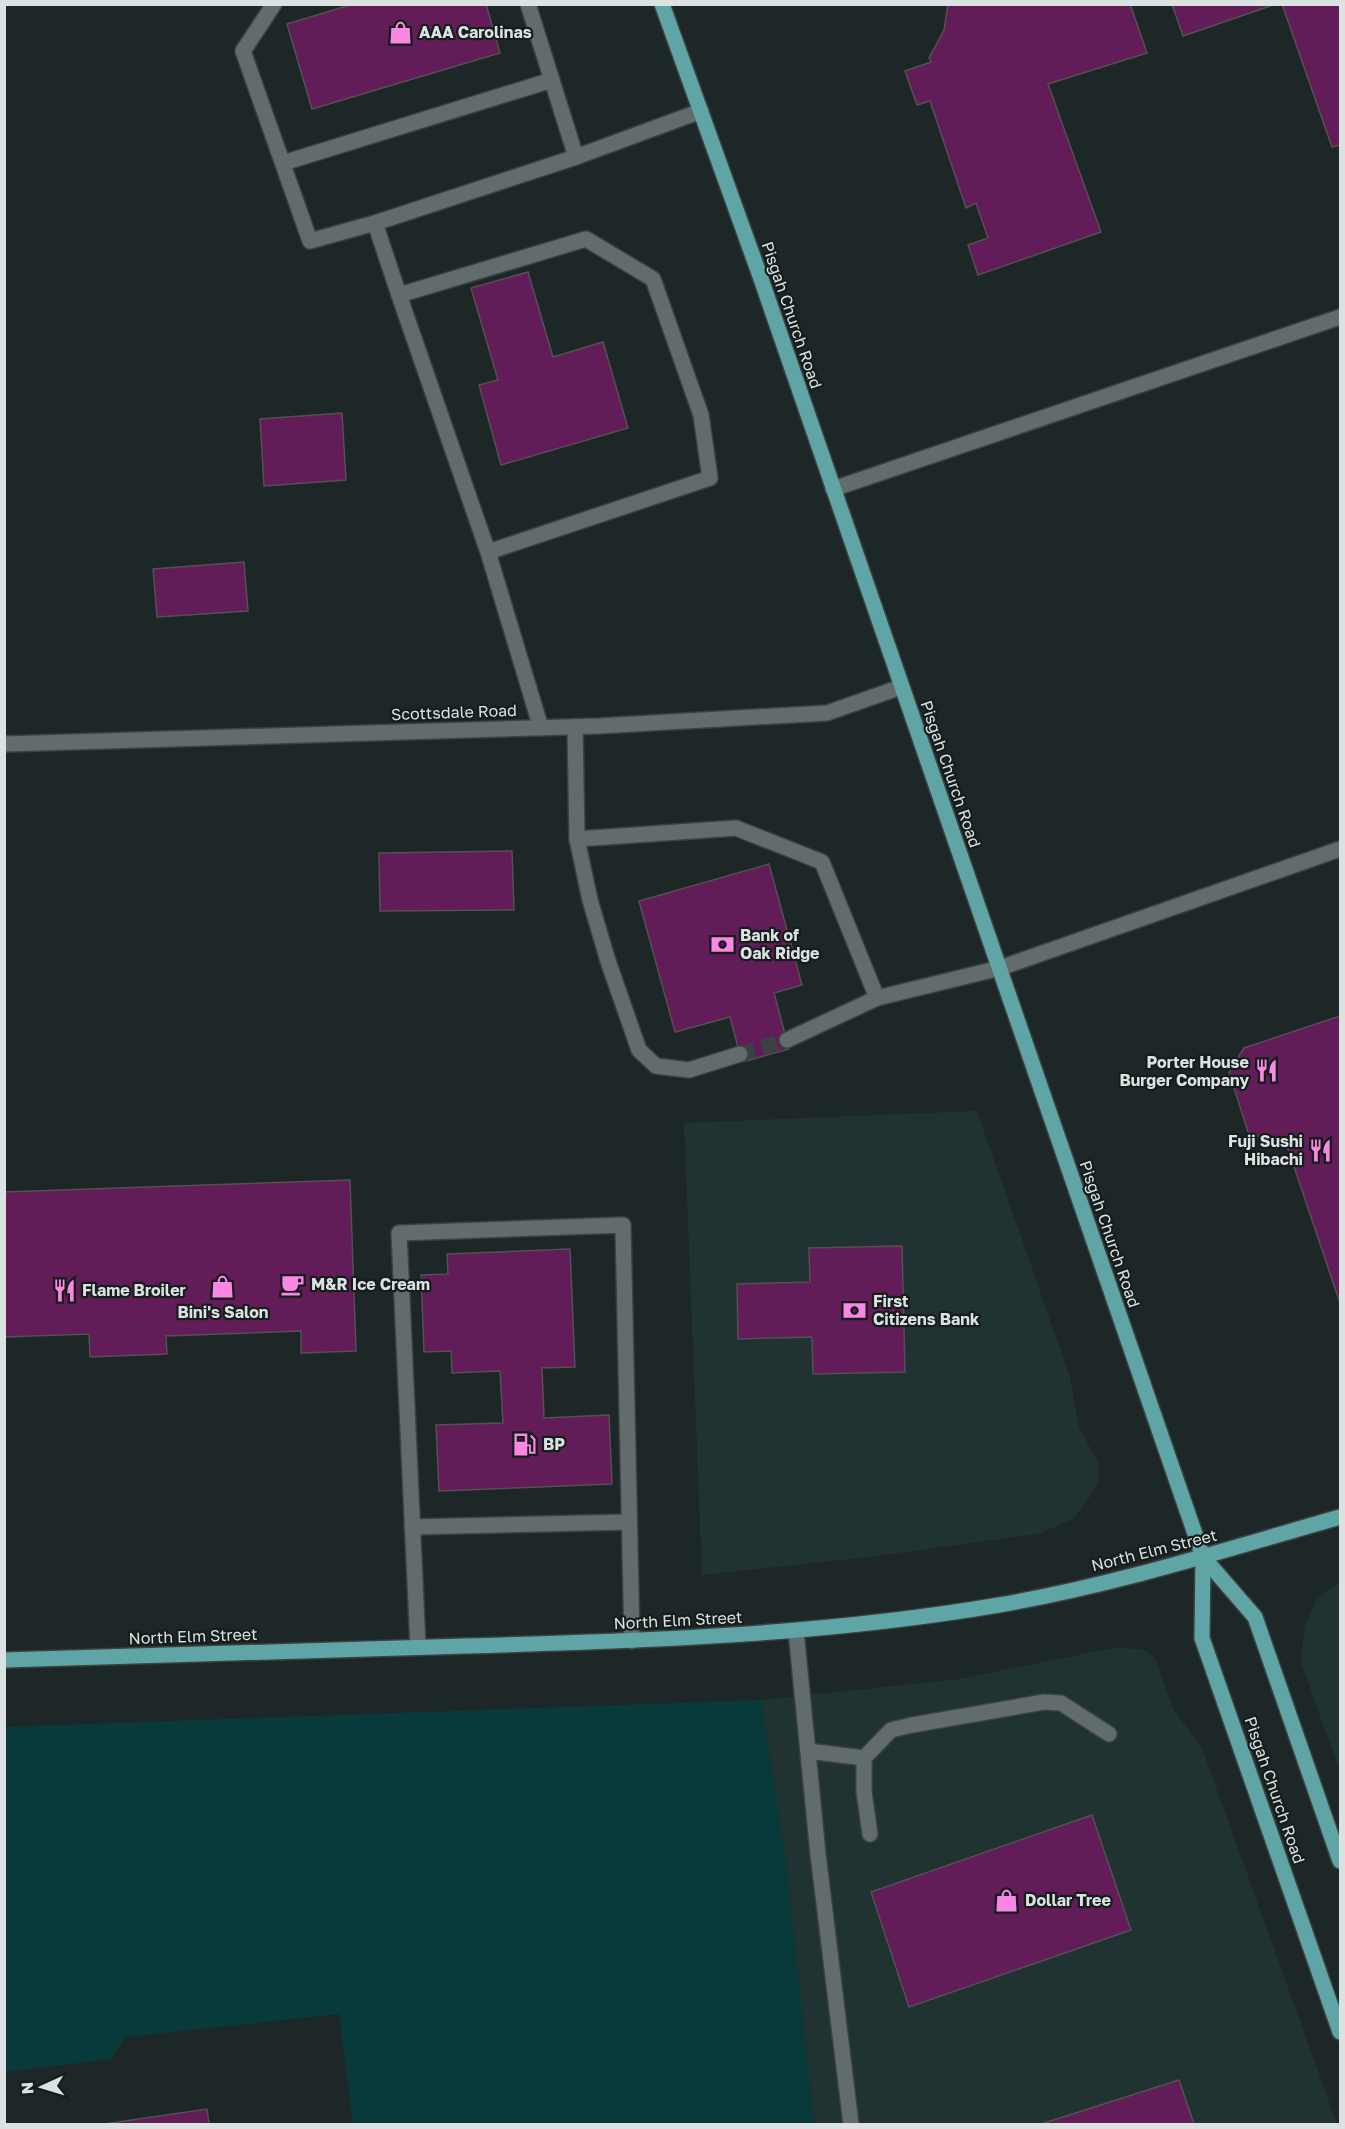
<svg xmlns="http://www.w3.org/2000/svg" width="1345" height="2129" viewBox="0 0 1345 2129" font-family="'Golos Text',sans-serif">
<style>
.built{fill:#213232}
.green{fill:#093a3b}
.building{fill:#621c58;stroke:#564f54;stroke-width:1.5}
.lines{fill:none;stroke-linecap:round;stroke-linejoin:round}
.minor-tunnel{stroke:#3a4343;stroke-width:15;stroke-dasharray:15 8;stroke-linecap:butt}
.minor-casing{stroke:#3b4242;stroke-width:18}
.major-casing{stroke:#3b4242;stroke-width:18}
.minor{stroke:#626c6c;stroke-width:15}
.major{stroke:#60a5a6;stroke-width:15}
.labels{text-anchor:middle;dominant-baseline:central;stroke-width:4.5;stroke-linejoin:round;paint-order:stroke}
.poi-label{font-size:16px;font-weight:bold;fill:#dce2e2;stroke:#151d1d;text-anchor:start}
.street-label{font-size:16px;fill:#dce2e2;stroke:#151d1d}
</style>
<rect width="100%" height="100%" fill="#1e2727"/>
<g class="built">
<polygon points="977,1111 1070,1377 1079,1427 1099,1465 1098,1482 1088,1500 1072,1520 1037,1534 869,1557 702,1575 684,1123"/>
<polygon points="1340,1582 1340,1771 1301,1663 1305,1625 1317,1599"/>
<polygon points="1118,1647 1144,1650 1155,1658 1173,1709 1202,1748 1337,2124 814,2124 785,1857 761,1700 960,1679"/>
</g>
<polygon class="green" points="761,1700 785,1857 814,2124 353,2124 339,2014 126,2037 111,2059 5,2072 5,1727"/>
<g class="building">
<polygon points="353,4 486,4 500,53 312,109 287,24"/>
<polygon points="948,4 1130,4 1147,53 1048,84 1101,232 978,275 968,245 988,238 976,203 966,208 930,101 917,105 905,71 931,62 929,58 944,30"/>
<polygon points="1172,4 1276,4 1183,36"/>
<polygon points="1282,4 1340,4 1340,145 1332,147"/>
<polygon points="528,272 553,357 603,342 628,428 501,465 479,385 498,380 471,288"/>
<polygon points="342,413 346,480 264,486 260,419"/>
<polygon points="244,562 248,611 157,617 153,569"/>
<polygon points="512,851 514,910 380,911 379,853"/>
<polygon points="769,864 802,985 774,993 789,1049 742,1062 730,1017 675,1032 639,901"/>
<polygon points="1340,1016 1340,1303 1285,1140 1275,1143 1248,1132 1229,1072 1244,1048"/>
<polygon points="350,1180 356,1351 301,1353 301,1331 166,1336 167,1354 90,1357 89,1334 4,1337 4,1192"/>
<polygon points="902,1246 905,1372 813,1374 812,1337 738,1339 737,1284 810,1282 809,1248"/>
<polygon points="570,1249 575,1367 542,1368 544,1418 609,1415 612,1484 439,1491 436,1425 503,1423 500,1371 452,1373 451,1351 424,1352 421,1275 448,1274 447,1254"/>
<polygon points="1092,1815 1131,1930 909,2007 871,1892"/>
<polygon points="1179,2080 1194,2124 1041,2124"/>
<polygon points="207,2109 209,2124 104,2124"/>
</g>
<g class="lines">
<polyline class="minor-tunnel" points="740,1054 787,1040"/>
<defs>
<g id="minor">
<polyline points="274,4 243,51 310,241 375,223"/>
<polyline points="528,4 576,157"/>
<polyline points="283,163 552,80"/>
<polyline points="399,295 375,223 576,157 701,111"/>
<polyline points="833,489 1340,317"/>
<polyline points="488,552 710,478 701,415 653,279 586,239 399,295 488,552 541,728"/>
<polyline points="575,727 577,839 736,828 822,862 877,998 1000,968 1340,849"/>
<polyline points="4,744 599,726 827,713 901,687"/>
<polyline points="577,839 590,900 608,961 639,1050 656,1066 689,1070 740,1054"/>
<polyline points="787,1040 877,998"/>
<polyline points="412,1527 629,1522"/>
<polyline points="796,1631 818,1854 851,2124"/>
<polyline points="418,1647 399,1233 623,1225 632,1641"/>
<polyline points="808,1751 864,1758"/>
<polyline points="870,1834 864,1792 864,1758 891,1730 912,1725 1044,1702 1061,1703 1109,1734"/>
</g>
<g id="major">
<polyline points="662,4 760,276 1203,1557 1202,1638 1340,2032"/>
<polyline points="1203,1557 1255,1617 1340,1861"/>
<path d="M4,1660C158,1655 312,1650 465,1646C644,1641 822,1635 999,1605C1115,1585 1228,1549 1340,1517"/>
</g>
</defs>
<use href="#minor" class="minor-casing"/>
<use href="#major" class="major-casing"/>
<use href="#minor" class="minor"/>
<use href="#major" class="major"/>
</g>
<defs>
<symbol id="shop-bare" viewBox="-9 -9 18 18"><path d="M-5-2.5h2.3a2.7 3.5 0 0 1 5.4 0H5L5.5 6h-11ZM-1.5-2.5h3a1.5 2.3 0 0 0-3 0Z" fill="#fb87e5" stroke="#151d1d" stroke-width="2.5" paint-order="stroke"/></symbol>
<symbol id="bank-bare" viewBox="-9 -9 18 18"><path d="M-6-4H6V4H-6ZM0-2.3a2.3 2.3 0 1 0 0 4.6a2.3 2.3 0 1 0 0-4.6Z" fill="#fb87e5" stroke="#151d1d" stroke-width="2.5" paint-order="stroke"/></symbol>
<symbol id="restaurant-bare" viewBox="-9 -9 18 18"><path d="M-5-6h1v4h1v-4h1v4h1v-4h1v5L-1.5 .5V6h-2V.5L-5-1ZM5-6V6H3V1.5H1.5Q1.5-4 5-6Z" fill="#fb87e5" stroke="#151d1d" stroke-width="2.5" paint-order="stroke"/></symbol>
<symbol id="cafe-bare" viewBox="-9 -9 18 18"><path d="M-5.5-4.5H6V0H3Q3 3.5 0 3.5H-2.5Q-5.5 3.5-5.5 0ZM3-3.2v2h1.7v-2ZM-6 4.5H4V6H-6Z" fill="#fb87e5" stroke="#151d1d" stroke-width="2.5" paint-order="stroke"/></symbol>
<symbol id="fuel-bare" viewBox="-9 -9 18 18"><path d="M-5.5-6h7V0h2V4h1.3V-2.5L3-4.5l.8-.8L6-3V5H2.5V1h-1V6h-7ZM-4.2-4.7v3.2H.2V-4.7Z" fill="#fb87e5" stroke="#151d1d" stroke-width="2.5" paint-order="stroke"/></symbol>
</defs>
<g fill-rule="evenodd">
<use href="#shop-bare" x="384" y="16" width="33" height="33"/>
<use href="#bank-bare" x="706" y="928" width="33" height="33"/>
<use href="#restaurant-bare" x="1250" y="1054" width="33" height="33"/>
<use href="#restaurant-bare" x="1304" y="1134" width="33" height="33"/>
<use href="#cafe-bare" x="276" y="1268" width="33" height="33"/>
<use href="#shop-bare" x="206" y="1270" width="33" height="33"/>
<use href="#restaurant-bare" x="48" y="1274" width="33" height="33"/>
<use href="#bank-bare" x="838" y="1294" width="33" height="33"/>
<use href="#fuel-bare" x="508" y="1428" width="33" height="33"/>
<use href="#shop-bare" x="990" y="1884" width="33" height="33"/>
</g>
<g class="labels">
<g class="poi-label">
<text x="419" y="32">AAA Carolinas</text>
<text x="740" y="935">Bank of<tspan x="740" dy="18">Oak Ridge</tspan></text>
<text x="1249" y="1062" text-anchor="end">Porter House<tspan x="1249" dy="18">Burger Company</tspan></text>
<text x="1303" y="1141" text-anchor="end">Fuji Sushi<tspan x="1303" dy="18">Hibachi</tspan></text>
<text x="311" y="1284">M&amp;R Ice Cream</text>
<text x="82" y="1290">Flame Broiler</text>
<text x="873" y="1301">First<tspan x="873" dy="18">Citizens Bank</tspan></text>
<text x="223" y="1312" text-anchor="middle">Bini's Salon</text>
<text x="543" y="1444">BP</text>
<text x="1025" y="1900">Dollar Tree</text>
</g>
<g class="street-label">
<text transform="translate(792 315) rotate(71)">Pisgah Church Road</text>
<text transform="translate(454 712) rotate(-2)">Scottsdale Road</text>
<text transform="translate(951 774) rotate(71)">Pisgah Church Road</text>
<text transform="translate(1110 1234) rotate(71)">Pisgah Church Road</text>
<text transform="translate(1154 1550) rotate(-14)">North Elm Street</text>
<text transform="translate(678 1620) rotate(-3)">North Elm Street</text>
<text transform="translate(193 1636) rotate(-2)">North Elm Street</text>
<text transform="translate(1275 1790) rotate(71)">Pisgah Church Road</text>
</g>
</g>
<rect width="1345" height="2129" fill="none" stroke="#dce2e2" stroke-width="12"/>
<g transform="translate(42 2087) rotate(266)" stroke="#151d1d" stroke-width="4.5" paint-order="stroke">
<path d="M0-4.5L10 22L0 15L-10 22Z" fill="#dce2e2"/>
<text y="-9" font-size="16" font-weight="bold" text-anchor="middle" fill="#dce2e2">N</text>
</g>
</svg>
